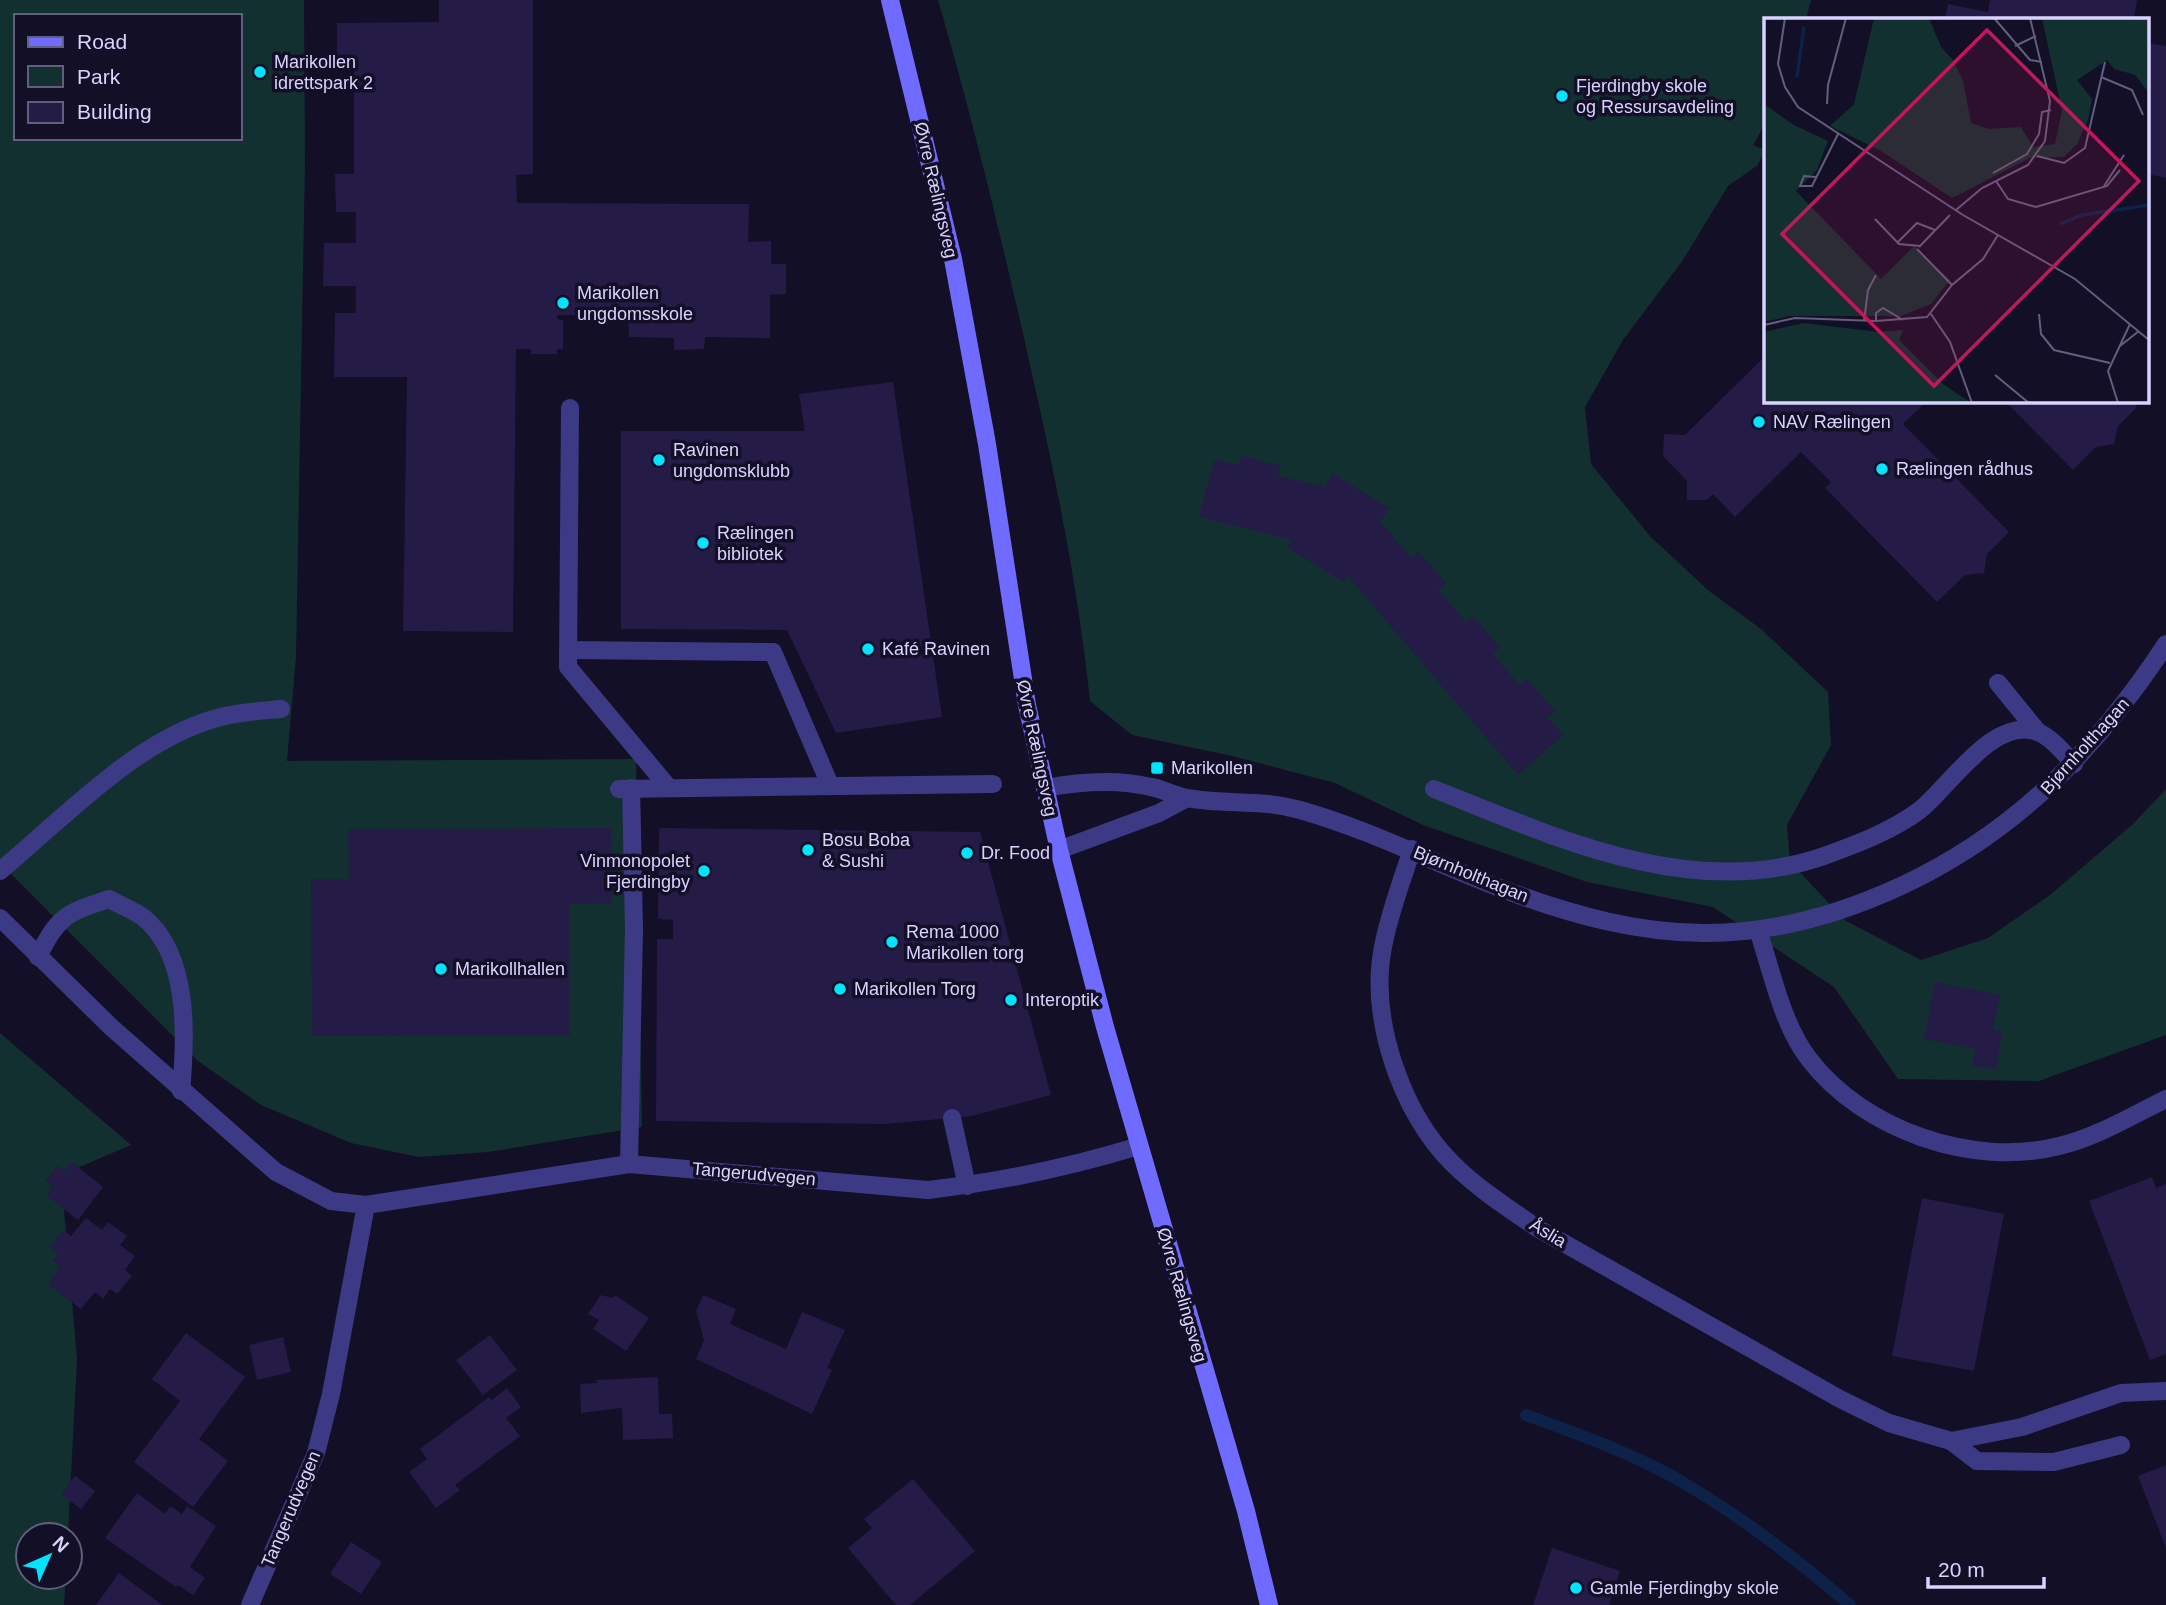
<svg xmlns="http://www.w3.org/2000/svg" width="2166" height="1605" viewBox="0 0 2166 1605" font-family="Arial,sans-serif">
<style>
.green{fill:#12302f;fill-rule:evenodd}
.lines{fill:none;stroke-linecap:round;stroke-linejoin:round}
.stream{stroke:#0c2248;stroke-width:12}
.building{fill:#241b47}
.service{stroke:#3d3a85;stroke-width:18}
.pedestrian{stroke:#3d3a85;stroke-width:18}
.minor{stroke:#3d3a85;stroke-width:18}
.tertiary{stroke:#3d3a85;stroke-width:18}
.secondary{stroke:#6f6bff;stroke-width:18}
.poi-dot{fill:#00e5ff;stroke:#130f26;stroke-width:2.5}
.labels{text-anchor:middle;dominant-baseline:central;stroke-width:7;stroke-linejoin:round;paint-order:stroke}
.poi-label{font-size:18px;fill:#d9d4ff;stroke:#130f26;text-anchor:start}
.street-label{font-size:18px;fill:#d9d4ff;stroke:#130f26}
.inset-river{fill:none;stroke:#0c2248;stroke-width:3.5}
.inset-road{fill:none;stroke:#625e7d;stroke-width:2}
.view{fill:#c2185b;fill-opacity:0.15;stroke:#c2185b;stroke-width:3.5}
.inset-edge{fill:none;stroke:#d9d4ff;stroke-width:3.5}
</style>
<rect width="100%" height="100%" fill="#130f26"/>
<g class="green">
<path d="M0,0H304L305,161L296,657L287,761L636,759L642,1127L488,1152L419,1157L351,1143L261,1105L198,1061L0,863ZM16,16H240V138H16Z"/>
<path d="M938,0H1811L1806,19H1765V124L1753,145L1765,150L1758,165L1728,186L1683,260L1623,340L1585,407L1591,464L1650,536L1709,591L1761,629L1828,692L1831,745L1787,825L1790,862L1846,921L1921,960L1988,938L2050,895L2133,824L2166,789V1035L2039,1081L1898,1079L1834,987L1713,907L1587,882L1423,825L1335,783L1232,756L1132,735L1090,701C1078,585 1054,470 1028,356C1001,236 972,117 938,0Z"/>
<polygon points="0,1033 131,1145 61,1175 77,1359 68,1535 28,1535 28,1577 66,1577 64,1605 0,1605"/>
</g>
<g class="lines">
<path class="stream" d="M1526,1415C1580,1435 1638,1455 1687,1485C1745,1519 1800,1562 1850,1605"/>
</g>
<g class="building">
<polygon points="439,0 533,0 533,174 516,175 517,203 749,204 748,242 771,241 771,264 786,264 786,294 770,295 770,338 705,337 704,349 674,350 674,338 629,337 628,315 557,315 557,319 563,320 563,349 557,349 557,354 531,354 531,349 516,349 513,632 403,631 407,377 334,377 335,313 356,313 356,286 323,286 324,243 356,243 356,212 336,212 335,174 354,174 354,56 337,56 337,23 439,22"/>
<polygon points="1990,0 2137,0 2134,19 1945,19 1948,4 1988,12"/>
<polygon points="2147,43 2166,46 2166,178 2147,174"/>
<polygon points="1765,356 1765,401 1927,401 1903,424 2009,532 1987,554 1984,573 1965,575 1937,602 1825,488 1831,482 1801,452 1735,517 1713,494 1707,500 1687,500 1687,481 1663,456 1664,434 1685,435"/>
<polygon points="893,382 942,717 836,733 787,630 621,629 621,431 805,431 799,394"/>
<polygon points="2005,401 2136,401 2136,408 2118,426 2114,444 2096,447 2073,470"/>
<polygon points="1241,456 1281,466 1278,476 1325,487 1333,474 1389,508 1380,522 1412,558 1418,552 1446,583 1438,590 1466,622 1473,616 1500,647 1493,654 1520,686 1527,680 1555,711 1547,717 1563,735 1518,775 1347,575 1343,582 1287,547 1292,540 1199,517 1214,459 1239,465"/>
<polygon points="611,828 612,903 569,904 570,1035 312,1036 311,879 349,879 348,829"/>
<polygon points="659,828 980,832 1051,1095 972,1116 885,1124 656,1121 657,939 673,939 673,920 658,919"/>
<polygon points="1935,982 2000,995 1993,1029 2002,1031 1996,1070 1972,1065 1975,1049 1924,1039"/>
<polygon points="72,1162 103,1187 78,1220 46,1195 53,1186 45,1181 58,1165 65,1171"/>
<polygon points="2152,1177 2156,1188 2166,1184 2166,1354 2150,1360 2089,1201"/>
<polygon points="1922,1198 2004,1214 1974,1371 1892,1356"/>
<polygon points="86,1218 102,1230 108,1222 127,1236 120,1245 135,1256 125,1270 132,1276 117,1294 110,1289 103,1299 95,1292 81,1309 48,1284 61,1266 52,1260 58,1254 49,1247 63,1230 71,1236"/>
<polygon points="601,1295 613,1298 615,1295 649,1318 626,1351 593,1329 599,1320 588,1314"/>
<polygon points="703,1295 736,1309 730,1324 786,1349 802,1312 845,1330 827,1368 832,1370 812,1414 696,1359 704,1340 696,1311"/>
<polygon points="186,1333 245,1377 199,1439 228,1461 193,1507 134,1462 180,1401 152,1379"/>
<polygon points="490,1335 517,1370 483,1395 456,1360"/>
<polygon points="283,1337 291,1372 257,1380 249,1345"/>
<polygon points="658,1377 659,1414 672,1414 673,1438 623,1440 622,1408 581,1413 580,1384 597,1383 597,1380"/>
<polygon points="507,1388 521,1407 506,1418 520,1436 455,1485 460,1490 436,1508 409,1472 427,1459 420,1449 489,1397 492,1400"/>
<polygon points="2166,1465 2166,1548 2138,1476"/>
<polygon points="75,1476 95,1491 81,1509 61,1494"/>
<polygon points="913,1479 975,1551 910,1605 896,1605 848,1548 872,1528 864,1519"/>
<polygon points="137,1493 165,1514 170,1506 182,1514 187,1506 216,1526 190,1567 205,1578 193,1595 178,1585 176,1587 105,1538"/>
<polygon points="351,1542 382,1562 361,1594 330,1574"/>
<polygon points="1552,1548 1620,1571 1609,1605 1533,1605"/>
<polygon points="119,1573 162,1605 96,1605"/>
</g>
<g class="lines">
<g class="service">
<polyline points="1998,683 2038,732"/>
<path d="M1434,789C1554,837 1693,902 1824,856C1857,844 1892,831 1920,810C1950,786 1994,715 2038,732C2052,738 2064,753 2074,764"/>
<path d="M0,871C64,818 136,740 217,718C238,712 259,711 281,709"/>
<path d="M38,957C58,916 66,913 109,899C120,905 133,910 143,917C190,955 186,1037 181,1091"/>
<polyline points="952,1118 967,1186"/>
<polyline points="629,1164 634,929 632,831"/>
<polyline points="1951,1441 2022,1427 2121,1393 2166,1391"/>
<polyline points="1951,1441 1977,1461 2054,1462 2121,1445"/>
</g>
<g class="pedestrian">
<polyline points="570,408 568,667 669,788"/>
<polyline points="568,650 773,652 830,785"/>
<polyline points="631,788 632,831"/>
<polyline points="619,789 993,784"/>
</g>
<g class="minor">
<path d="M1412,849C1402,881 1389,914 1383,947C1369,1018 1401,1112 1452,1163C1478,1189 1508,1208 1537,1228L1840,1399L1889,1423L1951,1441"/>
<path d="M0,918L111,1027L276,1172L331,1201L366,1205L629,1164L928,1190C999,1182 1070,1167 1139,1146"/>
<path d="M1758,930C1772,972 1782,1024 1809,1059C1863,1130 1973,1168 2059,1146C2097,1137 2131,1116 2166,1099"/>
<polyline points="250,1605 316,1453 331,1394 366,1205"/>
</g>
<g class="tertiary">
<path d="M1045,788C1078,782 1117,779 1151,787C1163,789 1175,796 1187,798C1225,805 1262,799 1300,810C1371,830 1436,864 1505,890C1649,944 1758,952 1901,886C2015,833 2098,748 2166,644"/>
<polyline points="1059,850 1159,813 1187,798"/>
</g>
<polyline class="secondary" points="890,0 953,259 987,444 1027,705 1059,850 1105,1027 1246,1511 1269,1605"/>
</g>
<g class="poi-dot">
<circle cx="260" cy="72" r="7"/>
<circle cx="1562" cy="96" r="7"/>
<circle cx="563" cy="303" r="7"/>
<circle cx="1759" cy="422" r="7"/>
<circle cx="659" cy="460" r="7"/>
<circle cx="1882" cy="469" r="7"/>
<circle cx="703" cy="543" r="7"/>
<circle cx="868" cy="649" r="7"/>
<rect x="1150" y="761" width="14" height="14" rx="3.5"/>
<circle cx="808" cy="850" r="7"/>
<circle cx="967" cy="853" r="7"/>
<circle cx="704" cy="871" r="7"/>
<circle cx="892" cy="942" r="7"/>
<circle cx="441" cy="969" r="7"/>
<circle cx="840" cy="989" r="7"/>
<circle cx="1011" cy="1000" r="7"/>
<circle cx="1576" cy="1588" r="7"/>
</g>
<g class="labels">
<g class="poi-label">
<text x="274" y="62">Marikollen<tspan x="274" dy="21">idrettspark 2</tspan></text>
<text x="1576" y="86">Fjerdingby skole<tspan x="1576" dy="21">og Ressursavdeling</tspan></text>
<text x="577" y="293">Marikollen<tspan x="577" dy="21">ungdomsskole</tspan></text>
<text x="1773" y="422">NAV Rælingen</text>
<text x="673" y="450">Ravinen<tspan x="673" dy="21">ungdomsklubb</tspan></text>
<text x="1896" y="469">Rælingen rådhus</text>
<text x="717" y="533">Rælingen<tspan x="717" dy="21">bibliotek</tspan></text>
<text x="882" y="649">Kafé Ravinen</text>
<text x="1171" y="768">Marikollen</text>
<text x="822" y="840">Bosu Boba<tspan x="822" dy="21">&amp; Sushi</tspan></text>
<text x="981" y="853">Dr. Food</text>
<text x="690" y="861" text-anchor="end">Vinmonopolet<tspan x="690" dy="21">Fjerdingby</tspan></text>
<text x="906" y="932">Rema 1000<tspan x="906" dy="21">Marikollen torg</tspan></text>
<text x="455" y="969">Marikollhallen</text>
<text x="854" y="989">Marikollen Torg</text>
<text x="1025" y="1000">Interoptik</text>
<text x="1590" y="1588">Gamle Fjerdingby skole</text>
</g>
<g class="street-label">
<text transform="translate(936 190) rotate(77)">Øvre Rælingsveg</text>
<text transform="translate(2085 746) rotate(-48)">Bjørnholthagan</text>
<text transform="translate(1037 748) rotate(78)">Øvre Rælingsveg</text>
<text transform="translate(1471 874) rotate(22)">Bjørnholthagan</text>
<text transform="translate(754 1174) rotate(5)">Tangerudvegen</text>
<text transform="translate(1548 1233) rotate(31)">Åslia</text>
<text transform="translate(1182 1295) rotate(74)">Øvre Rælingsveg</text>
<text transform="translate(291 1509) rotate(-67)">Tangerudvegen</text>
</g>
</g>
<g transform="translate(1764 18)">
<rect width="385" height="385" fill="#130f26"/>
<path d="M110,0H165L177,29L189,42L199,63L207,105L225,111L257,109L269,129L291,126L298,93L278,0H385V75L371,57L350,51L343,42L313,62L328,81L324,102L313,126L300,139L266,140L188,180L117,133L66,108L90,86ZM0,86L30,107L64,123L53,152L32,173L117,261L150,228L186,262L167,286L137,298H25L0,304ZM39,305L115,314L139,312L135,322L179,366L207,385H0V314Z" fill="#12302f"/>
<path class="inset-river" d="M33,59L40,9M296,206L318,197L385,187"/>
<path class="inset-road" d="M21,0L14,46L21,69L34,89L199,197L311,261L385,322M230,0L266,42L278,44M251,28L272,18M337,59L368,72L379,97M63,86L64,67L82,0M273,138L300,145L321,130L341,44M229,155L263,136L275,116L278,94L287,92M52,159L40,158L36,168H48L74,116M232,163L244,181L272,189L343,168L356,152M340,168L360,137M192,192L218,170L264,147L281,123L286,83L266,0M111,201L135,226L156,228M134,224L153,205L171,212M155,229L186,197M153,231L188,267M167,296L186,324L208,385M275,296L277,316L290,332L346,345M100,303L104,272L112,257M112,303V295L119,290L139,302M0,307L31,300L112,303L163,299L188,267L219,241L234,217M356,328L375,313M231,357L265,385M354,385L344,353L366,306"/>
<path class="view" d="M223,12L375,163L170,368L18,216Z"/>
<rect width="385" height="385" class="inset-edge"/>
</g>
<rect x="14" y="14" width="228" height="126" fill="#130f26" stroke="#625e7d" stroke-width="2"/>
<rect x="28" y="37" width="35" height="10" fill="#6f6bff" stroke="#625e7d" stroke-width="2"/>
<text x="77" y="49" font-size="21" fill="#d9d4ff">Road</text>
<rect x="28" y="66" width="35" height="21" fill="#12302f" stroke="#625e7d" stroke-width="2"/>
<text x="77" y="84" font-size="21" fill="#d9d4ff">Park</text>
<rect x="28" y="102" width="35" height="21" fill="#241b47" stroke="#625e7d" stroke-width="2"/>
<text x="77" y="119" font-size="21" fill="#d9d4ff">Building</text>
<g transform="translate(49 1556) rotate(45)"><circle r="33" fill="#130f26" stroke="#625e7d" stroke-width="2"/>
<path d="M0-5L12 26L0 18L-12 26Z" fill="#00e5ff"/>
<text y="-10" font-size="19" font-weight="bold" text-anchor="middle" fill="#d9d4ff">N</text>
</g>
<path d="M1928 1577v10h116v-10" fill="none" stroke="#d9d4ff" stroke-width="3.5"/>
<text x="1938" y="1577" font-size="21" fill="#d9d4ff" stroke="#130f26" stroke-width="5" paint-order="stroke">20 m</text>
</svg>
